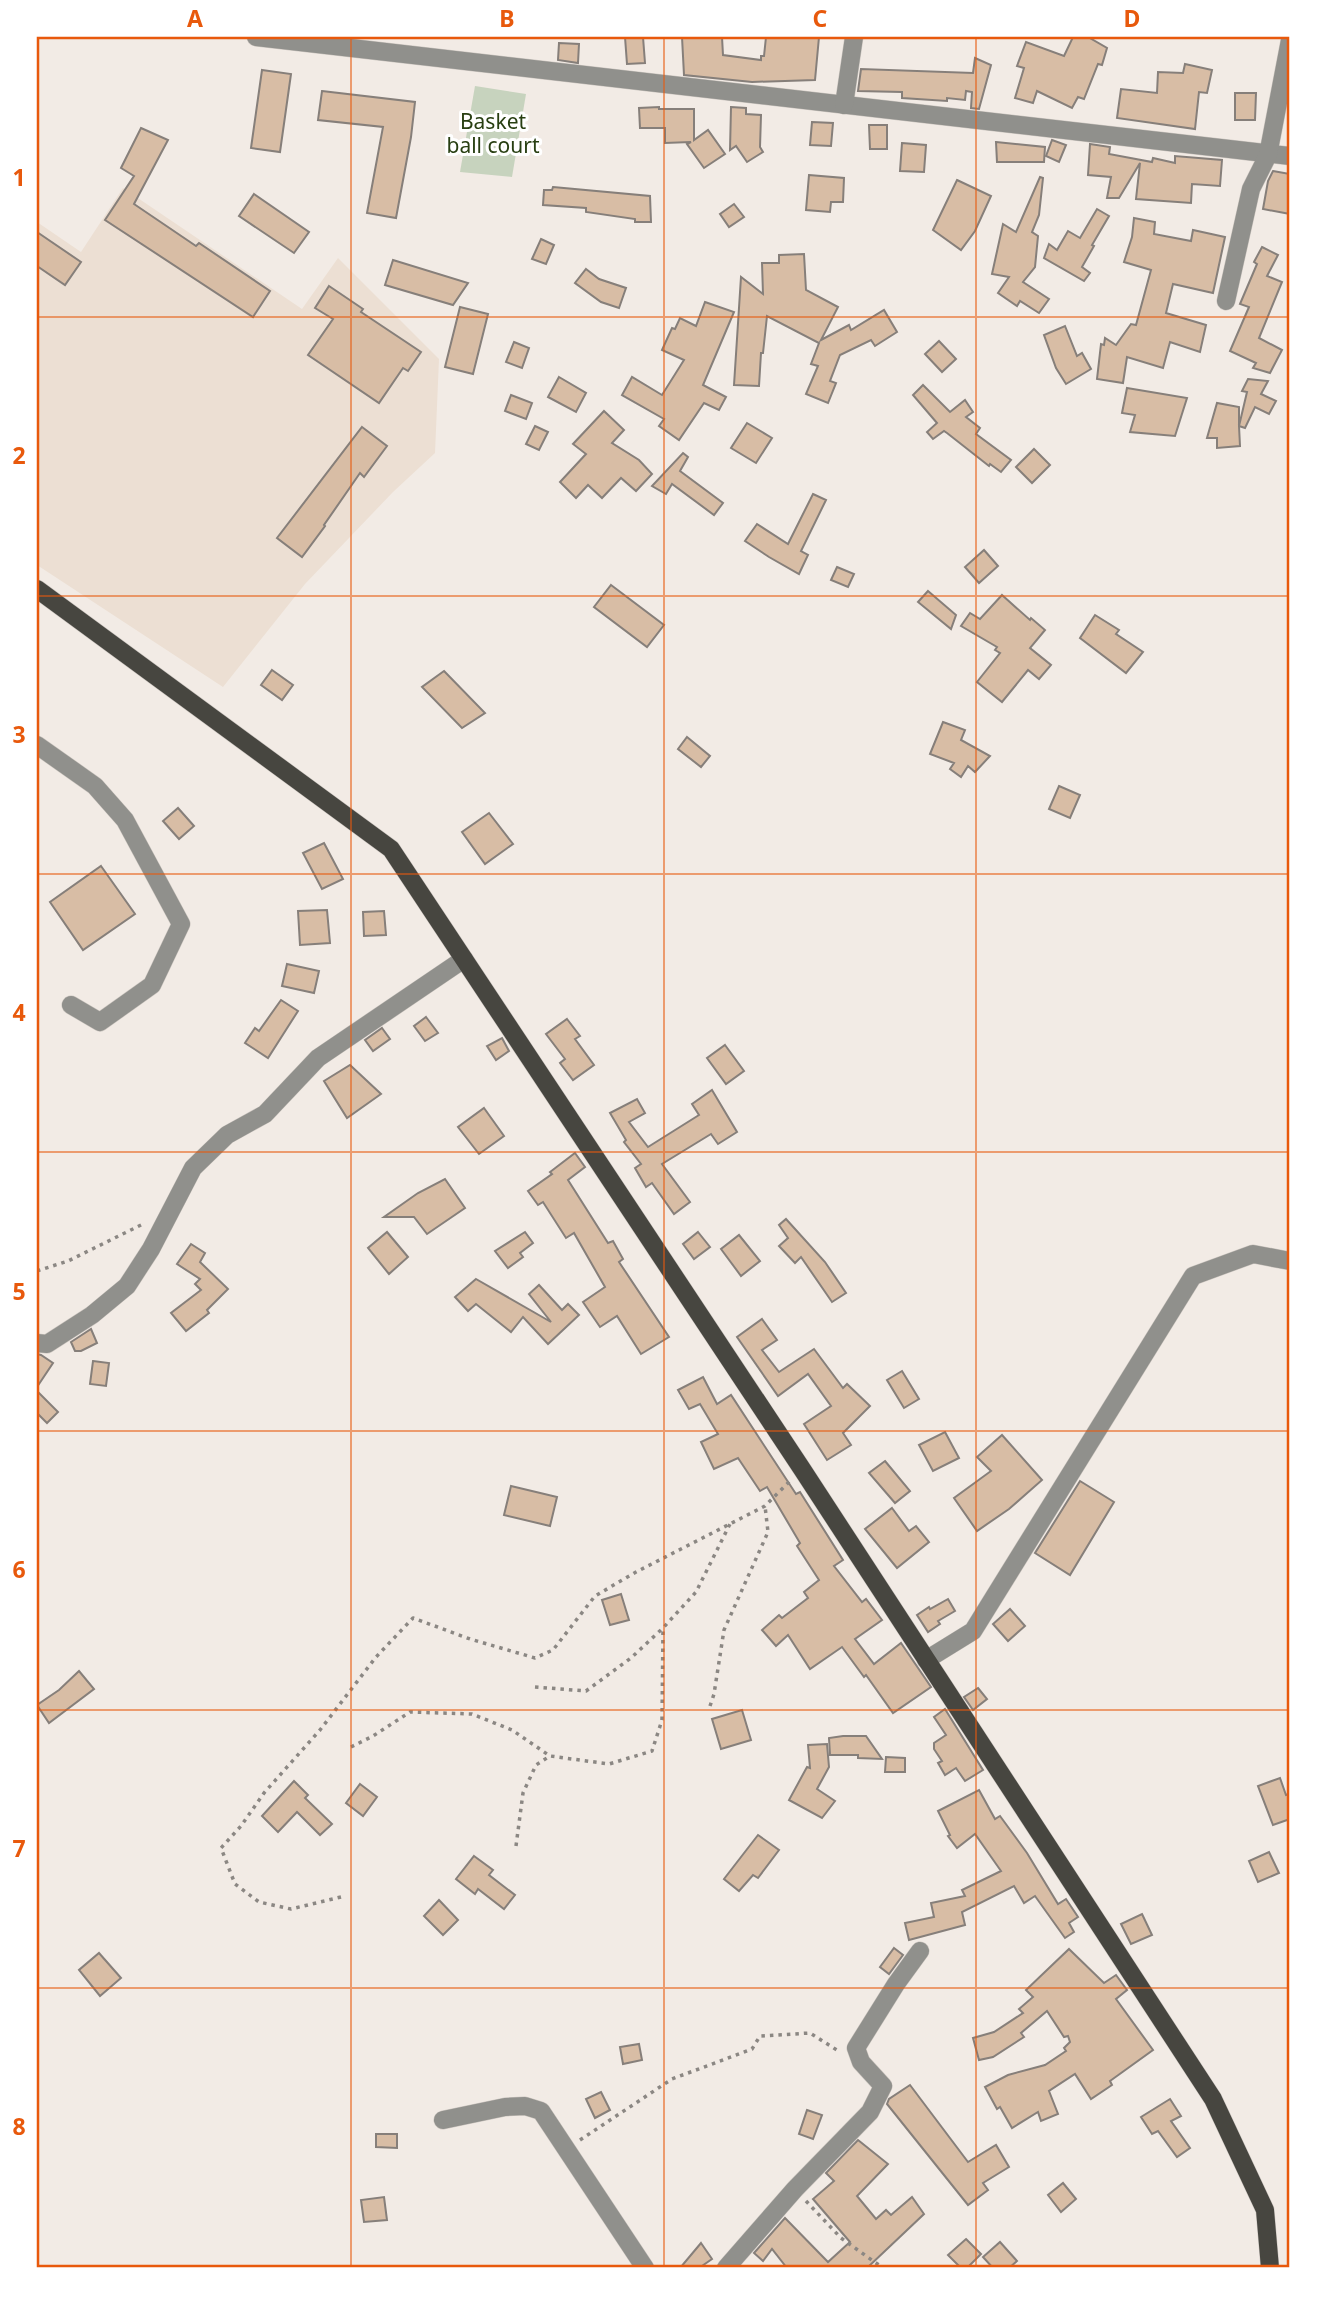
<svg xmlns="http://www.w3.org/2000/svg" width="1327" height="2305" viewBox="0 0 1327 2305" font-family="'Noto Sans',sans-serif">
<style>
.built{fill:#ecdfd3}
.green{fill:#c7d3be}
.building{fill:#d8bda5;stroke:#867f7a;stroke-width:2}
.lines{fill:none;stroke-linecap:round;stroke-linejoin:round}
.minor-casing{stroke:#ccc6c0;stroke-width:19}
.major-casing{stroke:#ccc6c0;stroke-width:19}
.path{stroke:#8b8783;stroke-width:3.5;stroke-dasharray:3.5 5;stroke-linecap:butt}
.minor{stroke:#90908c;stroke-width:18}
.major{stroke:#474640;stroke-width:18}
.grid{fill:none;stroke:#e8590c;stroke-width:2;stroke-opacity:0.55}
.labels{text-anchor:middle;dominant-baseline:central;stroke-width:6;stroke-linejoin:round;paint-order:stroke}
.park-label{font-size:21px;fill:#283f12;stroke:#fff}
.neatline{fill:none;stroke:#e8590c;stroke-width:2.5}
.grid-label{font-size:23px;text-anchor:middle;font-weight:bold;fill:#e8590c}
</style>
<rect width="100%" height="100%" fill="#f2ebe5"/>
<polygon class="built" points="123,188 302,309 338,258 439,359 435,453 393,492 305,584 223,687 37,565 37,222 81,252"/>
<polygon class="green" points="475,86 526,94 512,177 460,172"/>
<g class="building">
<polygon points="625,37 643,37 645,63 627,64"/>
<polygon points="682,37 722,37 723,55 761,60 761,56 764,56 766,37 819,37 815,80 752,82 684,75"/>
<polygon points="1073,37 1088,37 1107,48 1102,65 1098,64 1084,99 1078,97 1072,108 1037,91 1033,103 1015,98 1024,68 1017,66 1026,42 1064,56"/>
<polygon points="559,43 579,44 578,63 558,60"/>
<polygon points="975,58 991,65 979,109 971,108 972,92 966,91 965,100 947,98 947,101 902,98 902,92 858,91 861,69 973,73"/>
<polygon points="1185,64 1212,70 1207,93 1199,92 1195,129 1117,118 1121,89 1157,93 1158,72 1183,73"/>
<polygon points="262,70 291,74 280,152 251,148"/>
<polygon points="322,91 415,102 411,137 396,218 367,213 383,127 318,120"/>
<polygon points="1235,93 1256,93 1255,120 1235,120"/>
<polygon points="659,107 659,109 694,109 694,140 708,130 725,154 704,168 687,144 691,142 665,143 665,128 640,128 639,108"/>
<polygon points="731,107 746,108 746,114 761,115 760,147 763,152 747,162 736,146 730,150"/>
<polygon points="812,122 833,123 831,146 810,145"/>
<polygon points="869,125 887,125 887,149 870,149"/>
<polygon points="141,128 168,140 134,204 196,246 199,243 270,291 253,317 105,220 134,176 121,168"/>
<polygon points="1052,140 1066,145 1059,162 1046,156"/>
<polygon points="996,142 1045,147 1044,162 997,162"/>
<polygon points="902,143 926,145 924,172 900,171"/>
<polygon points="1090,144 1110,147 1109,154 1152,162 1153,158 1175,163 1175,156 1222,160 1220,186 1192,184 1191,203 1136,199 1140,163 1119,198 1107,198 1111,177 1088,175"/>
<polygon points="1273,171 1290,174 1290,214 1263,209 1268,181"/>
<polygon points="809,175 844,178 843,202 831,202 830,212 806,210"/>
<polygon points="1040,177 1043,178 1039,215 1032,232 1038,236 1035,267 1023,282 1049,299 1039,313 1020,301 1017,306 998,293 1009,277 992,274 1003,224 1016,232"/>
<polygon points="957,180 991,196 975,231 961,250 933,230"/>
<polygon points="553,187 650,196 651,222 635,222 635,219 586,212 586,208 543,205 544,190 552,190"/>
<polygon points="254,194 309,232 294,253 239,216"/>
<polygon points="734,204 744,217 729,227 720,214"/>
<polygon points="1097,209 1109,216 1092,245 1094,246 1082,267 1090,273 1084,281 1044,258 1049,244 1057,250 1068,231 1080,238"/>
<polygon points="1134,218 1155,222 1154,234 1191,241 1193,230 1225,237 1213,293 1173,284 1166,313 1206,325 1200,352 1170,342 1163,368 1127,357 1123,383 1097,379 1101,344 1104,345 1105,338 1116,345 1131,324 1136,325 1151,270 1124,262 1132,237"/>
<polygon points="37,232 81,262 65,285 37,266"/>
<polygon points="541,239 554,245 546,264 532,259"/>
<polygon points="1262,247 1278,255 1267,276 1282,282 1259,338 1282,350 1270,373 1253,368 1256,363 1230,351 1249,307 1240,304 1257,264 1254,262"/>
<polygon points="804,254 806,290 838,307 821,340 849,325 851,330 884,310 897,332 875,346 871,340 840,355 830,381 836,383 828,403 806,394 818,366 811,364 819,343 767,316 763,353 761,353 759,386 734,385 741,277 763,294 762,263 779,263 779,255"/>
<polygon points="393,260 468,283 453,305 385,285"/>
<polygon points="586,269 599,279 626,288 619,308 601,302 575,283"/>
<polygon points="329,286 363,309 361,312 421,352 408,371 403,368 379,403 308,355 333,319 315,308"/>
<polygon points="705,302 734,312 703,385 726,397 719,410 704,403 679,440 659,426 664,419 622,395 632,377 662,395 684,360 662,350 672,328 675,329 680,318 696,326"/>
<polygon points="460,307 488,314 473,374 445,367"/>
<polygon points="1065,326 1077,356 1082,353 1091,369 1066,384 1056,368 1044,335"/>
<polygon points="939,341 956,359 942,372 925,354"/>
<polygon points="514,342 529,348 522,368 506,362"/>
<polygon points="559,377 586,393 576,412 548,397"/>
<polygon points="1248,379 1268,381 1261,394 1276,401 1269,414 1255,407 1245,428 1239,426 1240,446 1217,448 1217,438 1207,438 1217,403 1239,407 1239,426 1247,392 1242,391"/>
<polygon points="923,385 950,412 965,400 973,412 966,417 980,428 976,434 1011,460 1001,472 990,464 989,466 947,433 944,431 933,439 927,432 937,423 913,395"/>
<polygon points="1127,388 1187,398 1175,436 1130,432 1135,415 1122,413"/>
<polygon points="511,395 532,403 526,419 505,411"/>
<polygon points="604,411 624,430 612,443 639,460 652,474 636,491 621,478 602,498 588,485 576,498 560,482 586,454 573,444"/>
<polygon points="747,423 772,438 756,463 731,448"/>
<polygon points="535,426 548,432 539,450 526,444"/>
<polygon points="362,427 387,446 364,477 360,473 324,525 325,526 302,557 277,538"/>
<polygon points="1034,449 1050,465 1032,483 1016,467"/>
<polygon points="683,453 688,457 680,471 723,503 714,515 672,484 666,494 652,486"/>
<polygon points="813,494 826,500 801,551 808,555 799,574 769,557 745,541 757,524 788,544"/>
<polygon points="984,550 998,566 979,583 965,567"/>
<polygon points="837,567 854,574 848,587 831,580"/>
<polygon points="611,585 664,625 647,647 594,607"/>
<polygon points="928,591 956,615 951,629 918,602"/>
<polygon points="1002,595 1030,620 1031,618 1045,630 1030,648 1051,665 1039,679 1028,670 1002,702 977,682 1000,653 995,650 997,647 961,626 970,613 980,619"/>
<polygon points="1095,615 1119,630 1116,634 1143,652 1126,673 1080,638"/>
<polygon points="272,670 293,685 282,700 261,685"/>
<polygon points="444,671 485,713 462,728 422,687"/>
<polygon points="943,722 965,730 961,740 990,756 975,772 968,766 961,777 950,769 954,763 930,754"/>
<polygon points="687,737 710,756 701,767 678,749"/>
<polygon points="1059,786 1080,795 1070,818 1049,809"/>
<polygon points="178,808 194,826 179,839 163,821"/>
<polygon points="489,813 513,844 485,864 462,832"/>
<polygon points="324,843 343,879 322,889 303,853"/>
<polygon points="101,866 135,914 83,950 50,902"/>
<polygon points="327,910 330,943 300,945 298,911"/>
<polygon points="384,911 386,935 364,936 363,912"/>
<polygon points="287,964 319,971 314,993 282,986"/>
<polygon points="281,1000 298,1011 268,1058 245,1043 255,1028 259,1031"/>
<polygon points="426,1017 438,1033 425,1041 414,1026"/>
<polygon points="567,1019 580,1036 575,1039 594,1065 573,1080 560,1063 565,1059 546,1034"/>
<polygon points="382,1028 390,1039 373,1051 365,1040"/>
<polygon points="502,1038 509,1051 496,1060 487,1046"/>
<polygon points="725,1045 744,1071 726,1084 707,1058"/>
<polygon points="350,1065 381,1094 347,1118 324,1081"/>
<polygon points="712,1090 737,1132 718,1144 711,1134 662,1164 690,1202 674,1214 652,1183 646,1187 635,1168 641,1164 624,1142 626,1140 610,1113 637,1099 645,1113 629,1122 648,1147 699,1115 692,1104"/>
<polygon points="484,1108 504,1136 479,1154 458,1127"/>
<polygon points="575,1153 585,1167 568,1180 608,1243 613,1241 623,1259 619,1262 669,1337 641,1354 617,1316 600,1327 583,1302 605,1287 574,1233 566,1238 543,1202 538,1205 528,1191 552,1174 550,1172"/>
<polygon points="445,1179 465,1208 427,1234 414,1217 384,1217 418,1193"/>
<polygon points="786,1219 825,1262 846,1293 832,1302 801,1257 795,1263 779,1246 788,1238 779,1225"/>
<polygon points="387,1232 408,1257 389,1274 368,1248"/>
<polygon points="525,1232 533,1243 520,1253 523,1257 508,1268 495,1251"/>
<polygon points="698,1232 710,1247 694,1259 683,1244"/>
<polygon points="739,1235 760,1261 741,1276 721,1249"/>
<polygon points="191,1244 205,1253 200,1262 228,1289 207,1310 209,1313 186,1331 171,1313 201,1290 195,1284 200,1279 177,1264"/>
<polygon points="476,1279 551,1322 529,1294 539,1285 562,1310 568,1304 579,1315 548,1344 523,1317 511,1332 476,1304 468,1311 455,1297"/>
<polygon points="762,1319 777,1340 762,1350 779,1372 814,1349 843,1388 847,1384 870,1406 843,1433 851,1445 827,1460 804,1424 831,1406 808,1374 778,1396 737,1337"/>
<polygon points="91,1329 97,1343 81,1351 75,1351 71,1342"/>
<polygon points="37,1354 41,1355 53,1363 37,1387"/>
<polygon points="93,1361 109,1363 106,1386 90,1384"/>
<polygon points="902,1371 919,1399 904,1408 887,1380"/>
<polygon points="703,1377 717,1404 731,1395 796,1494 800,1492 843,1560 834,1566 862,1602 866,1599 882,1620 855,1639 874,1664 901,1643 931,1687 893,1713 866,1675 864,1677 842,1647 810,1669 788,1635 776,1646 762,1630 779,1615 782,1618 808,1598 804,1592 819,1580 797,1546 800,1543 767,1487 760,1491 738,1458 714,1469 701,1442 718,1434 700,1404 689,1409 678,1390"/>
<polygon points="37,1391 58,1412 47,1423 37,1413"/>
<polygon points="945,1432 959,1458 933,1471 919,1445"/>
<polygon points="1002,1435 1042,1480 1009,1509 977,1531 954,1498 991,1471 977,1457"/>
<polygon points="885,1461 910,1491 895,1503 869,1473"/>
<polygon points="1080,1481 1114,1502 1070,1575 1035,1553"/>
<polygon points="511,1486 557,1497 550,1526 504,1515"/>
<polygon points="892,1508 909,1531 916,1526 929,1542 897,1568 865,1529"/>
<polygon points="621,1594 629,1620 610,1625 602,1600"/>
<polygon points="948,1599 955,1611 938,1621 940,1624 928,1632 917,1615 929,1607 930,1609"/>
<polygon points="1010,1609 1025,1626 1008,1641 993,1624"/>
<polygon points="79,1671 94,1689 49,1723 37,1705 59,1690"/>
<polygon points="978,1688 987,1699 973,1710 964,1697"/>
<polygon points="945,1709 983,1770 965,1781 956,1768 945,1775 938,1763 942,1761 934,1749 934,1743 946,1735 934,1717"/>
<polygon points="742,1710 751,1740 721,1749 712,1719"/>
<polygon points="843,1736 866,1736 882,1759 858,1758 858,1755 830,1755 829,1738"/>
<polygon points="827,1744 829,1767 817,1789 835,1801 822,1818 789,1800 807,1767 810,1768 808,1745"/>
<polygon points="886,1757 905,1758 905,1772 885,1772"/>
<polygon points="1280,1778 1286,1795 1290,1794 1290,1819 1273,1825 1258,1786"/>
<polygon points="294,1781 308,1795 305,1798 332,1824 320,1835 297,1812 278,1832 262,1816"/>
<polygon points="360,1784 377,1797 363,1816 346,1803"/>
<polygon points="979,1790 995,1819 1000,1816 1027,1853 1058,1904 1066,1899 1078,1917 1069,1923 1074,1932 1065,1938 1035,1896 1024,1903 1014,1886 962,1912 965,1925 909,1940 905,1923 934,1917 931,1903 965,1896 962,1890 1001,1871 975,1834 957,1848 948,1836 950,1835 938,1811"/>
<polygon points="758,1835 779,1850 758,1878 753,1875 739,1891 724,1879"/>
<polygon points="1269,1852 1279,1873 1258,1882 1249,1861"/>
<polygon points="474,1856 493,1870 489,1875 515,1895 504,1909 478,1889 475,1894 456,1879"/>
<polygon points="439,1900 458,1920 443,1935 424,1916"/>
<polygon points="1142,1914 1152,1935 1131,1944 1121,1924"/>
<polygon points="894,1948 903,1955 889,1974 880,1967"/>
<polygon points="1069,1949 1104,1983 1116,1975 1127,1990 1116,1999 1153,2050 1110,2081 1112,2085 1091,2099 1075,2074 1049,2091 1058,2114 1041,2121 1038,2112 1012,2128 1000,2107 997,2109 985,2087 1008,2075 1045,2065 1066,2051 1064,2048 1070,2042 1068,2036 1064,2037 1047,2011 1021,2033 1024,2037 993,2057 979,2060 973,2038 994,2032 1023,2013 1019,2009 1033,1997 1026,1990"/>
<polygon points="99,1953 121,1978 100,1996 79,1970"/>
<polygon points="639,2044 642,2060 623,2064 620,2047"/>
<polygon points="910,2085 968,2162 996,2145 1009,2167 983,2183 988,2190 968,2205 887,2104 889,2099"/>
<polygon points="601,2092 610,2110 595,2118 586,2099"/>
<polygon points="1170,2099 1181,2116 1171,2121 1190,2148 1177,2157 1158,2131 1152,2134 1141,2117"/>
<polygon points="807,2110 822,2115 813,2139 799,2134"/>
<polygon points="376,2134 397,2134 397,2148 376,2147"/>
<polygon points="858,2140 888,2164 857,2196 876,2219 886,2210 891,2215 912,2197 924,2214 867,2268 787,2268 772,2249 763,2261 754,2253 785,2218 828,2262 850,2242 813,2199 834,2181 826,2173"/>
<polygon points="1063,2183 1076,2199 1061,2212 1048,2195"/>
<polygon points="384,2197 387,2220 364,2222 361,2200"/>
<polygon points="966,2239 981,2254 967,2268 961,2268 948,2255"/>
<polygon points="1000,2242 1017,2261 1009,2268 993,2268 983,2257"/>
<polygon points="701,2243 712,2259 699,2268 680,2268"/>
</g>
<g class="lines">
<defs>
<g id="minor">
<polyline points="256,37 1290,156"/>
<polyline points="844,105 854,37"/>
<polyline points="1226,301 1251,189 1268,155 1290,40"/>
<polyline points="37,745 95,786 125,820 181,924 152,985 100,1022 71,1005"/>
<polyline points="37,1343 47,1344 92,1315 127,1286 151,1249 193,1168 227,1135 265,1114 318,1058 464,959"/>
<polyline points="926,1660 973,1631 1193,1276 1253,1254 1290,1261"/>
<polyline points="443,2120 505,2107 525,2106 541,2111 645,2268"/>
<polyline points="726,2268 795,2189 870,2112 883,2086 861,2062 856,2048 896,1984 920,1951"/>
</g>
<polyline id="major" points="37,589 391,849 802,1469 1213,2099 1265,2210 1270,2268"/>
</defs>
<use href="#minor" class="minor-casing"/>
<use href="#major" class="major-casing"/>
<g class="path">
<polyline points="37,1271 68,1261 143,1224"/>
<polyline points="535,1687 586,1691 631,1658 663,1628 696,1592 730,1524"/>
<polyline points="710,1706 714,1694 724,1630 768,1532 765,1506"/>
<polyline points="351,1747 373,1736 410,1712 472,1714 512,1730 550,1756"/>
<polyline points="516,1846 523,1793 536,1765 550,1756 609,1764 652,1751 662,1720 663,1628"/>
<polyline points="341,1897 291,1909 259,1902 235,1884 221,1848 241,1826 264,1793 320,1730 376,1657 413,1618 470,1639 535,1658 553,1650 595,1596 636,1572 765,1506 791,1480"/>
<polyline points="580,2140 672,2079 752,2049 760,2036 810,2033 840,2052"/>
<polyline points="806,2201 841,2238 883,2268"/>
</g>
<use href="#minor" class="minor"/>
<use href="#major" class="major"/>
</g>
<path class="grid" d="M351,37V2268M664,37V2268M976,37V2268M37,317H1290M37,596H1290M37,874H1290M37,1152H1290M37,1431H1290M37,1710H1290M37,1988H1290"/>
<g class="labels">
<g class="park-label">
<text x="493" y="121">Basket<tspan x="493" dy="24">ball court</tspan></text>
</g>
</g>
<rect width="1327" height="2305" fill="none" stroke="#ffffff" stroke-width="77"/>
<rect x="38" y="38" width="1250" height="2228" class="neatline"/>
<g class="grid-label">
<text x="195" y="27">A</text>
<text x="507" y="27">B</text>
<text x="820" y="27">C</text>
<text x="1132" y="27">D</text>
<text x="19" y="186">1</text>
<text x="19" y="464">2</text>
<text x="19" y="743">3</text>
<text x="19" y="1021">4</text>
<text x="19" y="1300">5</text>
<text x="19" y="1578">6</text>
<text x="19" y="1857">7</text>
<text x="19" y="2135">8</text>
</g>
</svg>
